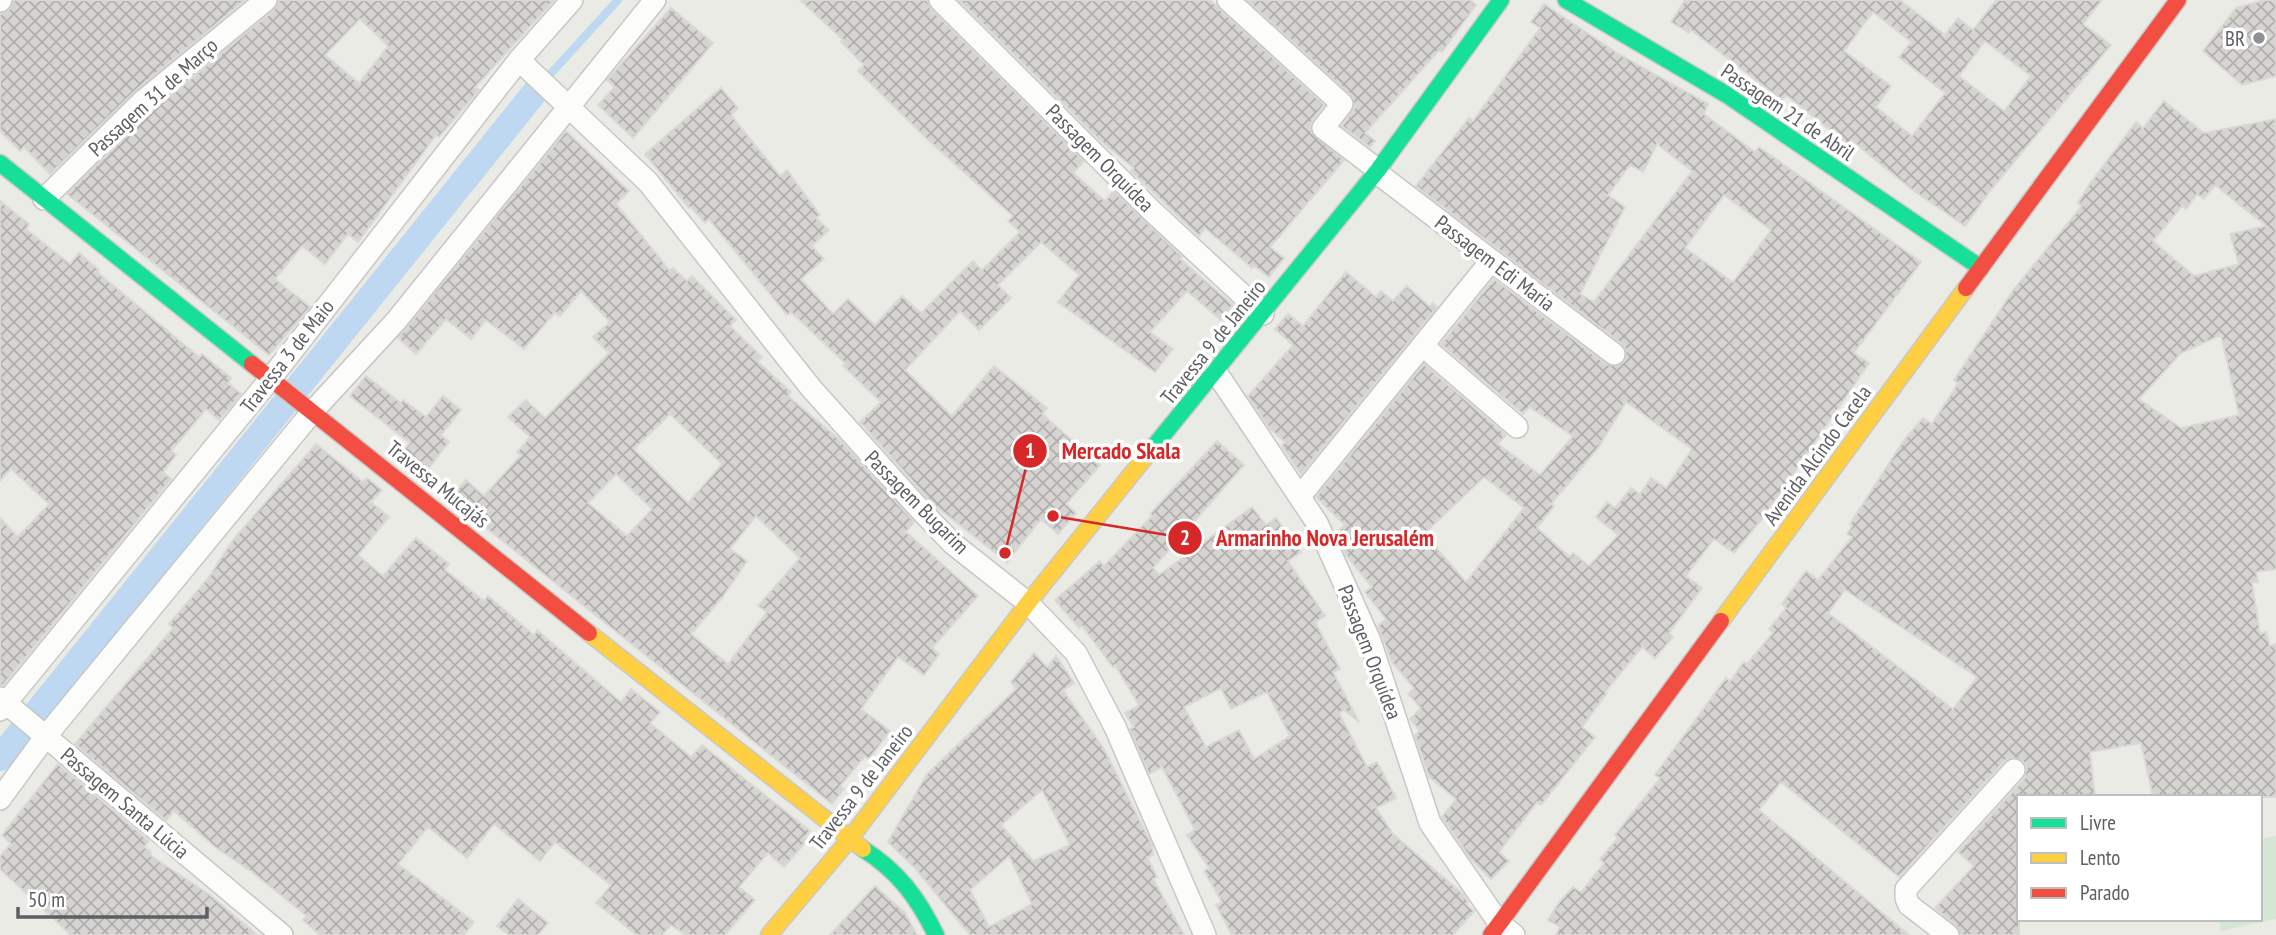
<svg xmlns="http://www.w3.org/2000/svg" width="2276" height="935" viewBox="0 0 2276 935" font-family="'PT Sans Narrow',sans-serif">
<style>
.green{fill:#d5e6d4}
.lines{fill:none;stroke-linecap:round;stroke-linejoin:round}
.stream{stroke:#bed8f1;stroke-width:8}
.canal{stroke:#bed8f1;stroke-width:26}
.building{fill:url(#building-cross-hatch);stroke:#dad9d6;stroke-width:2;fill-rule:evenodd}
.street-casing{stroke:#c7c7c7;stroke-width:24}
.fast-casing{stroke:#c8c9c8;stroke-width:19}
.slow-casing{stroke:#c8c9c8;stroke-width:19}
.jam-casing{stroke:#c8c9c8;stroke-width:19}
.street{stroke:#fcfcfb;stroke-width:21}
.fast{stroke:#16e098;stroke-width:16}
.slow{stroke:#ffcf43;stroke-width:16}
.jam{stroke:#f24e42;stroke-width:16}
.poi-dot{fill:#8e9091;stroke:#fff;stroke-width:2.5}
.labels{text-anchor:middle;dominant-baseline:central;stroke-width:7;stroke-linejoin:round;paint-order:stroke}
.poi-label{font-size:21px;fill:#5c5f63;stroke:#fff;text-anchor:end}
.street-label{font-size:21px;fill:#5c5f63;stroke:#fff}
.leader{fill:none;stroke:#d62828;stroke-width:2.5}
.callout-dot{fill:#d62828;stroke:#fff;stroke-width:2.5}
.mark-label{font-size:21px;text-anchor:middle;font-weight:bold;fill:#fff}
.callout-label{font-size:23px;text-anchor:middle;font-weight:bold;fill:#d62828;stroke:#fff;stroke-width:7;stroke-linejoin:round;paint-order:stroke}
</style>
<defs>
<pattern id="building-cross-hatch" width="8" height="8" patternUnits="userSpaceOnUse" patternTransform="scale(1.75)"><rect width="8" height="8" fill="#d5d4d1"/><path d="M0 0l8 8M0 8l8-8" fill="none" stroke="#b0afad"/></pattern>
</defs>
<rect width="100%" height="100%" fill="#ebebe6"/>
<polygon class="green" points="2276,836 2276,919 2220,931 2220,919 2260,919 2260,839"/>
<g class="lines">
<polyline class="stream" points="544,81 618,0"/>
<polyline class="canal" points="0,758 540,86"/>
</g>
<g class="building">
<polygon points="14,0 245,0 135,91 50,174 24,147 20,151 0,131 0,14 9,10"/>
<path d="M279,0H554L475,87L479,90L439,137L436,135L358,242L348,234L325,264L302,246L275,279L310,307L269,355L67,194L153,110L274,10ZM360,19L388,46L359,83L325,55Z"/>
<polygon points="800,0 927,0 931,9 1084,161 1073,173 1105,201 1114,191 1182,257 1180,259 1233,305 1221,320 1187,291 1150,332 1173,349 1155,372 1058,302 1079,275 1041,242 998,285 1011,298 979,330 960,311 905,370 952,416 994,366 1047,408 1042,414 1100,465 1066,504 1076,513 1058,534 1041,519 1007,562 933,504 860,422 881,402 843,366 846,364 791,312 787,315 709,219 705,223 691,207 689,208 645,154 721,88 738,108 731,115 780,176 787,170 820,215 816,218 829,230 812,246 824,259 801,279 833,314 848,299 875,325 902,296 921,313 973,261 982,270 1020,232 1008,221 1013,216 928,140 858,71 864,65 841,42 843,40"/>
<polygon points="959,0 1210,0 1324,105 1312,120 1311,132 1344,160 1270,247 1284,258 1269,277 1254,266 1252,268 1205,228 1199,236 1131,171 1134,168 1102,142"/>
<polygon points="1247,0 1470,0 1476,5 1442,52 1439,50 1365,133 1375,141 1370,147 1342,126 1355,107 1351,95"/>
<path d="M1685,0H1900L1945,35L1958,18L1973,30L1996,0H2102L2083,24L2111,45L1990,191L1965,226L1910,188L1851,140L1848,144L1786,95L1782,100L1691,30L1689,33L1671,22ZM1873,12L1911,42L1899,57L1945,93L1912,136L1876,107L1891,86L1844,51ZM1985,41L2031,76L2004,111L1959,76Z"/>
<polygon points="2264,0 2276,0 2276,76 2242,85 2203,51 2236,8"/>
<path d="M1544,4L1617,53L1708,104L1704,114L1755,152L1759,147L1921,262L1854,353L1869,363L1763,518L1734,553L1714,539L1686,576L1702,588L1669,633L1673,637L1655,658L1642,647L1605,692L1607,693L1582,727L1595,737L1541,805L1537,802L1499,852L1509,861L1491,879L1471,859L1442,817L1456,799L1429,777L1415,735L1420,731L1410,719L1421,708L1408,694L1414,688L1392,662L1378,626L1386,619L1365,592L1372,587L1346,555L1336,533L1345,525L1316,497L1424,364L1506,435L1498,444L1540,475L1573,436L1529,407L1523,414L1441,344L1494,279L1606,364L1618,366L1625,361L1626,350L1622,344L1416,186L1469,118L1473,121L1540,28L1531,22ZM1657,144L1692,171L1594,302L1580,294L1625,207L1608,195L1630,165L1643,172ZM1724,195L1771,230L1733,282L1685,248ZM1626,402L1692,449L1666,488L1651,478L1640,494L1631,488L1615,508L1607,502L1596,517L1618,535L1589,566L1573,553L1570,557L1537,528L1554,506L1551,504L1598,448ZM1484,477L1524,508L1466,582L1424,534Z"/>
<polygon points="671,8 713,43 633,138 598,105 615,87 607,80"/>
<path d="M2164,101L2204,133L2276,119V569L2256,572L2258,582H2252L2260,634L2266,632L2270,646L2276,644V797H2153L2141,743L2090,752L2095,797H2019V935H1961L1956,925L1935,908L1974,866L1958,852L2024,779L2027,767L2022,760L2011,757L2004,761L1899,877L1781,782L1759,810L1909,935H1556L1560,927L1548,920L1560,901L1573,887L1581,892L1604,863L1600,859L1618,838L1615,835L1660,778L1655,775L1726,678L1730,681L1744,662L1747,664L1773,633L1769,629L1786,608L1782,604L1806,571L1818,580L1852,537L1847,534L1852,526L1850,524L1904,440L1923,418L1932,424L1958,383L1954,380L2014,289L2082,206L2078,203L2089,185L2136,122L2143,128ZM2215,185L2266,226L2230,234L2239,264L2194,276L2153,241L2182,206L2186,209L2197,194L2204,199ZM2221,335L2239,415L2181,428L2139,399L2181,353ZM1845,590L1977,677L1953,709L1828,613Z"/>
<path d="M566,131L629,191L616,204L670,271L673,268L687,281L692,276L736,320L730,326L762,357L758,362L791,392L788,396L841,441L914,522L906,532L978,596L932,648L939,654L924,675L898,657L861,709L890,731L869,759L865,756L840,786L844,789L832,804L450,499L466,480L484,496L521,455L517,452L530,437L508,417L526,400L545,418L609,353L593,337L610,322L581,291L560,316L555,312L524,349L486,320L471,339L446,319L416,354L398,338ZM670,414L722,464L688,503L634,449ZM616,474L652,509L627,536L588,503ZM756,516L800,558L758,606L767,612L728,664L691,634L722,598L747,561L730,549Z"/>
<polygon points="0,201 29,224 26,229 70,264 79,253 99,270 97,272 199,357 202,354 231,378 228,383 241,394 219,420 206,409 171,451 176,455 163,472 171,479 3,685 0,685 0,518 18,537 49,504 11,469 0,481"/>
<polygon points="1346,272 1376,297 1381,291 1393,301 1407,286 1430,307 1433,303 1437,307 1301,474 1282,446 1285,442 1270,429 1248,396 1293,345 1275,329 1288,314 1303,326"/>
<polygon points="366,376 401,403 403,400 426,417 443,396 461,410 441,435 449,442 423,475 399,456 410,443 350,396"/>
<path d="M1217,441L1244,465L1153,568L1159,575L1252,507L1266,525L1276,518L1301,552L1288,561L1325,616L1315,622L1340,669L1333,672L1359,722L1344,710L1339,713L1367,767L1377,762L1396,798L1376,808L1393,834L1464,895L1468,902L1466,904L1474,911L1453,935H1232L1216,905L1222,902L1204,871L1209,868L1187,835L1195,830L1162,767L1149,774L1130,729L1134,727L1125,713L1139,705L1115,665L1113,667L1082,626L1079,628L1055,600L1100,561L1104,566L1152,516L1150,514ZM1221,688L1231,709L1267,692L1290,736L1254,759L1239,730L1206,747L1184,707Z"/>
<polygon points="316,444 363,482 367,478 382,490 371,502 389,517 358,555 383,576 416,538 449,564 445,570 484,601 488,596 534,635 537,630 621,702 631,689 660,712 650,723 691,757 702,745 810,831 805,837 808,839 784,867 768,853 739,887 755,900 725,935 686,935 671,925 662,935 637,935 596,903 611,885 555,842 540,861 494,824 467,858 428,827 398,864 474,922 464,935 320,935 303,920 307,916 252,872 215,847 174,811 166,820 75,744 173,628 169,624 209,577 233,540"/>
<path d="M1034,653L1047,667L1056,656L1074,683L1063,690L1104,749L1152,845L1153,855L1147,857L1157,877L1153,879L1184,935H970L915,868L888,842L927,774L1016,689L1011,682ZM1042,790L1070,845L1033,861L1001,825ZM1009,856L1032,904L989,927L970,890Z"/>
<polygon points="58,764 149,841 144,847 151,852 150,855 210,895 257,935 71,935 0,869 0,856 11,844 2,835"/>
<polygon points="875,886 905,913 917,935 830,935"/>
<polygon points="518,899 548,923 538,935 509,935 497,926"/>
</g>
<g class="lines">
<defs>
<g id="street">
<polyline points="940,0 1151,210 1263,314"/>
<polyline points="1228,0 1342,104 1323,128 1378,170"/>
<polyline points="0,1 1,0"/>
<polyline points="519,60 648,182 811,388 915,504 952,543 1028,603 1076,653 1115,727 1205,935"/>
<polyline points="1376,172 1614,354"/>
<polyline points="44,199 144,100 266,0"/>
<polyline points="1423,346 1517,427"/>
<polyline points="1216,372 1317,523 1370,641 1430,823 1499,923 1514,935"/>
<polyline points="1301,495 1491,261"/>
<polyline points="0,698 282,935"/>
<polyline points="0,710 271,378 519,60 572,0"/>
<polyline points="0,799 46,736 313,411 396,321 655,0"/>
<polyline points="1948,935 1909,905 1906,898 1906,889 2014,770"/>
</g>
<g id="fast">
<polyline points="1566,0 1727,95 1981,268"/>
<polyline points="0,163 252,364"/>
<polyline points="1147,455 1378,170 1501,0"/>
<path d="M863,849C898,871 918,898 936,935"/>
</g>
<g id="slow">
<polyline points="1721,621 1966,288"/>
<polyline points="589,633 863,849"/>
<polyline points="769,935 849,840 1028,603 1147,455"/>
</g>
<g id="jam">
<polyline points="1966,288 2178,0"/>
<polyline points="252,364 589,633"/>
<polyline points="1491,935 1721,621"/>
</g>
</defs>
<use href="#street" class="street-casing"/>
<use href="#fast" class="fast-casing"/>
<use href="#slow" class="slow-casing"/>
<use href="#jam" class="jam-casing"/>
<use href="#street" class="street"/>
<use href="#fast" class="fast"/>
<use href="#slow" class="slow"/>
<use href="#jam" class="jam"/>
</g>
<circle class="poi-dot" cx="2259" cy="38" r="7"/>
<g class="labels">
<g class="poi-label">
<text x="2245" y="38">BR</text>
</g>
<g class="street-label">
<text transform="translate(153 97) rotate(-42)">Passagem 31 de Março</text>
<text transform="translate(1788 112) rotate(34)">Passagem 21 de Abril</text>
<text transform="translate(1100 158) rotate(45)">Passagem Orquídea</text>
<text transform="translate(1495 263) rotate(37)">Passagem Edi Maria</text>
<text transform="translate(1213 342) rotate(-51)">Travessa 9 de Janeiro</text>
<text transform="translate(287 356) rotate(-52)">Travessa 3 de Maio</text>
<text transform="translate(1817 455) rotate(-54)">Avenida Alcindo Cacela</text>
<text transform="translate(438 484) rotate(39)">Travessa Mucajás</text>
<text transform="translate(917 502) rotate(45)">Passagem Bugarim</text>
<text transform="translate(1370 652) rotate(69)">Passagem Orquídea</text>
<text transform="translate(861 787) rotate(-52)">Travessa 9 de Janeiro</text>
<text transform="translate(125 803) rotate(40)">Passagem Santa Lúcia</text>
</g>
</g>
<path class="leader" d="M1005 553L1030 451M1053 516L1185 538"/>
<g class="callout-dot">
<circle cx="1005" cy="553" r="7"/>
<circle cx="1053" cy="516" r="7"/>
<circle cx="1030" cy="451" r="18"/>
<circle cx="1185" cy="538" r="18"/>
</g>
<g class="mark-label">
<text x="1030" y="458">1</text>
<text x="1185" y="545">2</text>
</g>
<g class="callout-label">
<text x="1121" y="459">Mercado Skala</text>
<text x="1325" y="546">Armarinho Nova Jerusalém</text>
</g>
<rect x="2017" y="795" width="245" height="126" fill="#ffffff" stroke="#bebfc1" stroke-width="2"/>
<rect x="2031" y="818" width="35" height="10" fill="#16e098" stroke="#bebfc1" stroke-width="2"/>
<text x="2080" y="830" font-size="21" fill="#5c5f63">Livre</text>
<rect x="2031" y="853" width="35" height="10" fill="#ffcf43" stroke="#bebfc1" stroke-width="2"/>
<text x="2080" y="865" font-size="21" fill="#5c5f63">Lento</text>
<rect x="2031" y="888" width="35" height="10" fill="#f24e42" stroke="#bebfc1" stroke-width="2"/>
<text x="2080" y="900" font-size="21" fill="#5c5f63">Parado</text>
<path d="M18 907v10h189v-10" fill="none" stroke="#5c5f63" stroke-width="3.5"/>
<text x="28" y="907" font-size="21" fill="#5c5f63" stroke="#ffffff" stroke-width="5" paint-order="stroke">50 m</text>
</svg>
